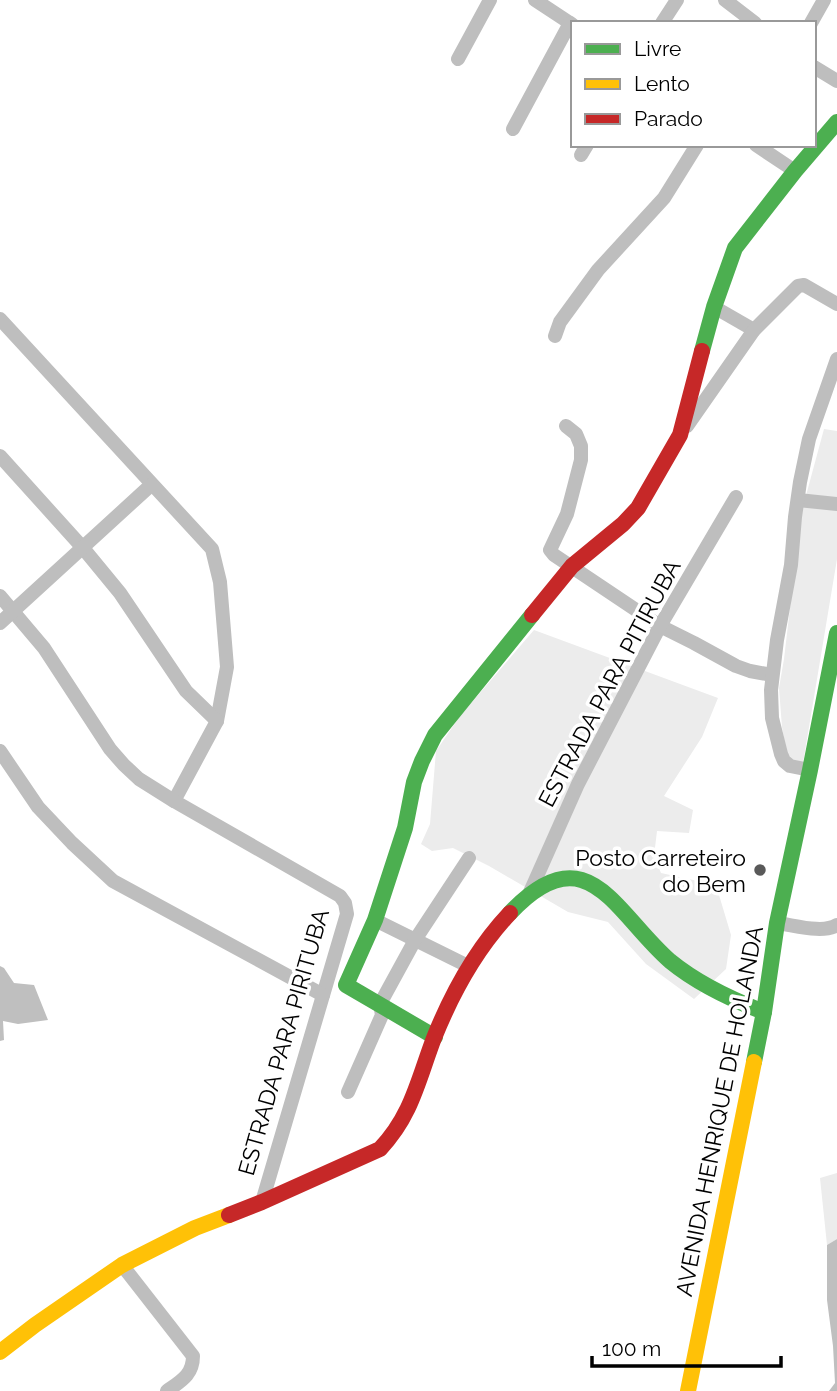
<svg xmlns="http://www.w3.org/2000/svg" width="837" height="1391" viewBox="0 0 837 1391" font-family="Raleway,sans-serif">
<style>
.green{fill:#ececec}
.water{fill:#bfbfbf}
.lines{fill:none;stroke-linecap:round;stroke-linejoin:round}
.street{stroke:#bebebe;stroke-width:14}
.fast{stroke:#4caf50;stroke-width:16}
.slow{stroke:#ffc107;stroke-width:16}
.jam{stroke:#c62828;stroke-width:16}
.poi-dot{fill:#595959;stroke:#fff;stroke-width:2.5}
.labels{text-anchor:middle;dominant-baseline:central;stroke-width:7;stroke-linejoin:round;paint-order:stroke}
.street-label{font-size:23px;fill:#000;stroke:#fff}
.poi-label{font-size:23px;fill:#000;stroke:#fff;text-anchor:end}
</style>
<rect width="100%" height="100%" fill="#fff"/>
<g class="green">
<polygon points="824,429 837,431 837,559 803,763 788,762 782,727 779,688 784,659 801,514"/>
<polygon points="534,630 718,698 702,737 664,796 693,810 689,833 657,831 654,856 661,873 716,885 731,935 726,969 694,999 646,964 608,922 568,912 489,866 453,848 432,851 421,844 430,824 436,751 460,716"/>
<polygon points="837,1173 837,1239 827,1245 820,1178"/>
</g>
<g class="water">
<polygon points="0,966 4,968 14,983 34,985 48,1020 18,1024 3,1021 4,1040 0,1041"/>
<polygon points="837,1239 837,1391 829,1391 835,1383 833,1346 827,1300 827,1245"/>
</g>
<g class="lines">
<g class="street">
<polyline points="535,0 573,25"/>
<polyline points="725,0 755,23"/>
<polyline points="662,23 677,0"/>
<polyline points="811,23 824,0"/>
<polyline points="458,59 490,0"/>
<polyline points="814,67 837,81"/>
<polyline points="513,129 570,23"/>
<polyline points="756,145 795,171"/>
<polyline points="581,155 587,145"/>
<polyline points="714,307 754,330"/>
<polyline points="0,319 212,549 220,582 227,667 217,721 174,801"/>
<polyline points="555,336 560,322 598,270 664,198 697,145"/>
<polyline points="566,426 576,434 581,446 581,460 567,514 550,550 554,555 660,626 694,643 736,666 750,671 772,675"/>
<polyline points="687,426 754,330 798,286 804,285 837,304"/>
<polyline points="0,456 83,548 120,593 186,691 217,721"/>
<polyline points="798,500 837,504"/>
<polyline points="0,596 44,648 110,749 124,765 139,779 174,801 340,896 345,903 347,914 262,1202"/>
<polyline points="0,623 151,485"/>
<polyline points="0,751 38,807 72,843 113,881 323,995"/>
<polyline points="810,770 790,766 784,761 781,754 772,718 771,690 777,640 791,565 795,517 800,482 809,439 837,359"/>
<polyline points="530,892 578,784 660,626 736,497"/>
<polyline points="375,920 468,966"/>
<path d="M777,923C794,925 823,934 837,925"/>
<polyline points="348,1092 382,1015 380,1004 415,940 469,858"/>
<path d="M122,1265L193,1356C193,1375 181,1381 167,1391"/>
</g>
<g class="fast">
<polyline points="702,351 714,307 735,248 795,171 837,122"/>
<path d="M510,913C587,831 615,913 670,961C698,984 730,999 764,1012"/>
<polyline points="435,1037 346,985 375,920 405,828 414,782 422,761 435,735 532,615"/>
<polyline points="754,1062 764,1012 777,923 810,770 837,633"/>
</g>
<g class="slow">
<polyline points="0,1352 35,1325 122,1265 195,1228 229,1215"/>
<polyline points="688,1391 754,1062"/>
</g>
<g class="jam">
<polyline points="532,615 572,566 623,524 638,508 680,435 702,351"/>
<path d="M229,1215L262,1202L380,1149C412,1115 418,1080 434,1038C452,993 477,948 510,913"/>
</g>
</g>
<circle class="poi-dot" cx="760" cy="870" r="7"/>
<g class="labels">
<g class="street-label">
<text transform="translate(609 683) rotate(-62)">ESTRADA PARA PITIRUBA</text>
<text transform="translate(283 1042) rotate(-74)">ESTRADA PARA PIRITUBA</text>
<text transform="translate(719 1111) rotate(-79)">AVENIDA HENRIQUE DE HOLANDA</text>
</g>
<g class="poi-label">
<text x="746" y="857">Posto Carreteiro<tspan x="746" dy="26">do Bem</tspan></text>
</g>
</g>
<rect x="571" y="21" width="245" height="126" fill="#ffffff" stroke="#999999" stroke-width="2"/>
<rect x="585" y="44" width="35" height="10" fill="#4caf50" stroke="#999999" stroke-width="2"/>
<text x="634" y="56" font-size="21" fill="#000000">Livre</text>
<rect x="585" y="79" width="35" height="10" fill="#ffc107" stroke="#999999" stroke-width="2"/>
<text x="634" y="91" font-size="21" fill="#000000">Lento</text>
<rect x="585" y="114" width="35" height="10" fill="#c62828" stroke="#999999" stroke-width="2"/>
<text x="634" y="126" font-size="21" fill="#000000">Parado</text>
<path d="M592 1356v10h189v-10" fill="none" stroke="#000000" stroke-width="3.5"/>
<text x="602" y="1356" font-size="21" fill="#000000" stroke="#ffffff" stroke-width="5" paint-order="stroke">100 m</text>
</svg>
